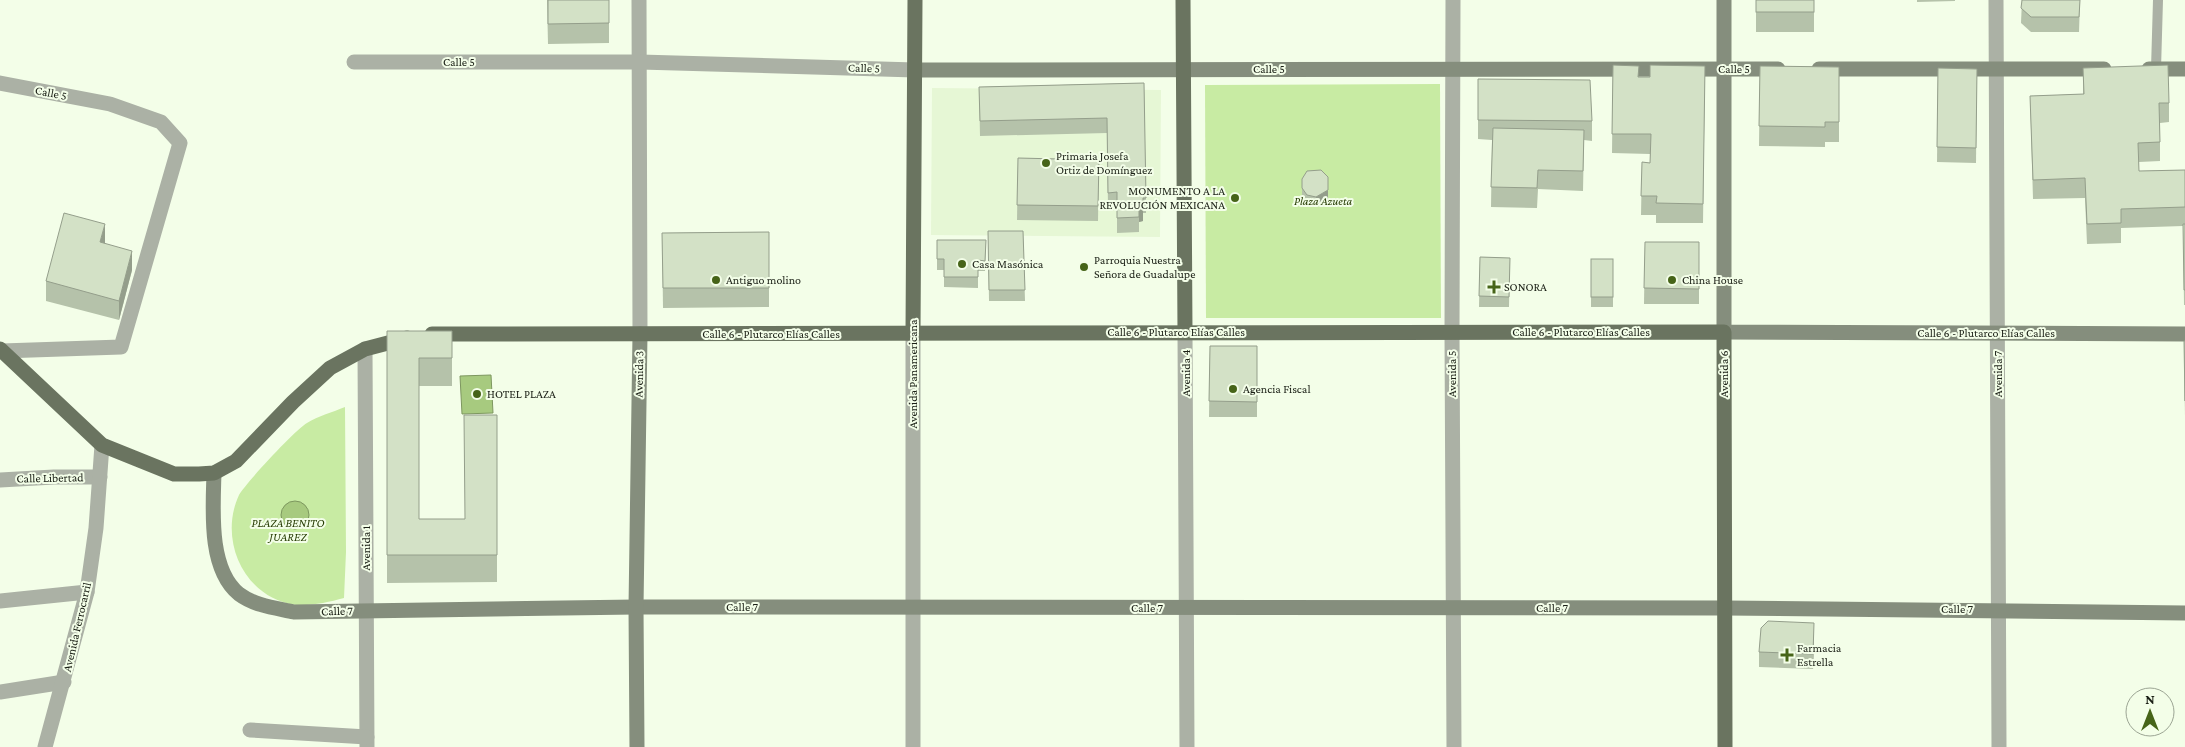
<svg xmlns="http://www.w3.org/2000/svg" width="2185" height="747" viewBox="0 0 2185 747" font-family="'Crimson Pro',serif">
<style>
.built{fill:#e6f7d5}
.green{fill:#c8eba3}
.water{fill:#a7ca7f;stroke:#7d975f}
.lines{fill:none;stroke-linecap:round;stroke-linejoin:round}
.lane{stroke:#abb1a5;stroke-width:10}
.street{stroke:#abb1a5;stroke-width:15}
.secondary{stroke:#858e7d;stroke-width:15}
.primary{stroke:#6a7460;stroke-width:15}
.wall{fill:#b5c2aa}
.shaded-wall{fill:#949e8b}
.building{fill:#d3e1c6;stroke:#949e8b}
.poi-dot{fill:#466418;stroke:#f3fee8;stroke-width:2}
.labels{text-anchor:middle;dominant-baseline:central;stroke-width:4;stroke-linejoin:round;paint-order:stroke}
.street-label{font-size:12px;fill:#1a1f15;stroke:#f3fee8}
.poi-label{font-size:12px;fill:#1a1f15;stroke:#f3fee8;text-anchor:start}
.park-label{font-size:12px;font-style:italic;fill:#263b03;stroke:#f3fee8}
</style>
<rect width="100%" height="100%" fill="#f3fee8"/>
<polygon class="built" points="932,88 1161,90 1160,237 931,235"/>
<g class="green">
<polygon points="1440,84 1441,318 1206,318 1205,85"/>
<path d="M345,407L346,552L344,598C329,602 312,606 296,605C244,598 218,540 239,495C245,484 296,429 307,423C318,416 333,412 345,407Z"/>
</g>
<g class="water">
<polygon points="491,375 493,413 462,414 460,376"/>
<circle cx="295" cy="515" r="14"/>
</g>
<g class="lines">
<polyline class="lane" points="2156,69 2158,0"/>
<g class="street">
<polyline points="639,0 640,334"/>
<polyline points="1453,0 1452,332 1454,747"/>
<polyline points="1996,0 1999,747"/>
<polyline points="354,62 640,62 915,70"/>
<polyline points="0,83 110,104 161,122 180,143 121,347 2,351"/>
<polyline points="1185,332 1187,747"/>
<polyline points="365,349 367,747"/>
<polyline points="0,480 54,477 100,477"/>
<polyline points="0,601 87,592"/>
<polyline points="0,692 64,682"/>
<polyline points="250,730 367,737"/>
<polyline points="45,747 87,592 96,528 102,445"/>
<polyline points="913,747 913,333"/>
</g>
<g class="secondary">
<polyline points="1724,0 1724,332 2185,334"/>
<polyline points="1819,69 2104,69"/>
<polyline points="2149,69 2185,69"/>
<polyline points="915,70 1778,69"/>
<path d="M214,473C213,509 208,569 239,594C255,606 276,608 294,612L636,607L1725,608L2185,613"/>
<polyline points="637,747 636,607 640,334"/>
</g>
<g class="primary">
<polyline points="1183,0 1185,332"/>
<polyline points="913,333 915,0"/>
<polyline points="432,334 1724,332 1725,747"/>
<polyline points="0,349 102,445 174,474 199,474 214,473 236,461 293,402 330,368 365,349 407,338"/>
</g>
</g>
<g class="wall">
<polygon points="547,0 609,0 609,43 548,44"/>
<rect x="1756" y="0" width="58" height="32"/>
<polygon points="1917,0 1955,0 1955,1 1917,2"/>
<polygon points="2022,0 2080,0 2079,32 2031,32 2021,23"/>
<polygon points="1613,65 1639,77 1650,77 1705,66 1703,223 1656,223 1656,215 1641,215 1642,162 1650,163 1650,154 1612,153"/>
<polygon points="1760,66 1839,67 1839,142 1825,142 1825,147 1759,146"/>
<polygon points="1938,68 1977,69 1976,163 1937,162"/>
<polygon points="2083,68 2169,103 2169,122 2160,123 2160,161 2139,162 2139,171 2185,170 2185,305 2184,305 2183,226 2121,228 2121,243 2087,244 2085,198 2033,199 2030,96 2083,94"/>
<polygon points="1478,79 1592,121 1592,141 1584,140 1583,191 1538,189 1537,208 1491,207 1492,140 1478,139"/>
<polygon points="1144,83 1146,213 1143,213 1143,221 1139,222 1139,232 1117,233 1117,207 1108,208 1107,133 980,136 979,87"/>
<polygon points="1018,158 1099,160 1098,221 1017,220"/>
<polygon points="1302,179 1328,200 1316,207 1307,205 1302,198"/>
<polygon points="988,231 1023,231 1025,301 989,301"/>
<polygon points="769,232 769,307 663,308 662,233"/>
<polygon points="937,240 986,240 985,271 978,271 978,288 944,287 944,270 937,270"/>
<polygon points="1645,242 1699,242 1699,304 1644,304"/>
<polygon points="105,243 132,270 119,320 46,301 46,281"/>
<polygon points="1480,257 1510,258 1509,307 1479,307"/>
<rect x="1591" y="259" width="22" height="48"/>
<polygon points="387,331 452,331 452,386 419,386 419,519 465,519 497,415 497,582 387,583"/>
<polygon points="2185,341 2185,416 2184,357"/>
<polygon points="1210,346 1257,346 1257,417 1209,417"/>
<polygon points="1814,639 1813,669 1759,667 1759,652"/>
</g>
<g class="shaded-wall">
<polygon points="1328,190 1328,200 1316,207 1316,197"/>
<polygon points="1143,206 1143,221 1139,222 1139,207"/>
<polygon points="105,224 105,244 100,242"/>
<polygon points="132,251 132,270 119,320 119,301"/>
<polygon points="1814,623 1814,639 1813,669 1813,654"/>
</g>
<g class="building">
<polygon points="548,0 609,0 609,23 548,24"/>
<rect x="1756" y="0" width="58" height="12"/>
<polygon points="2022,0 2080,0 2079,17 2031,17 2021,8"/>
<polygon points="1613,65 1639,66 1638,77 1650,77 1650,65 1705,66 1703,204 1656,203 1657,196 1641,196 1642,162 1650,163 1651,134 1612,134"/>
<polygon points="2168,65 2169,103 2159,103 2160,142 2138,143 2139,171 2185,170 2185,207 2121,209 2121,223 2087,224 2085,178 2033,180 2030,96 2084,94 2083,68"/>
<polygon points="1760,66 1839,67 1839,122 1825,122 1825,127 1759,126"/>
<polygon points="1938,68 1977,69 1976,148 1937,147"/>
<polygon points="1478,79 1590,80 1592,121 1478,120"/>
<polygon points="1144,83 1146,198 1143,198 1143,206 1139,207 1139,217 1117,218 1117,192 1108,193 1107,118 980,121 979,87"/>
<polygon points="1493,128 1584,130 1583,171 1538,170 1537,188 1491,187"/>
<polygon points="1018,158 1099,160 1098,206 1017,205"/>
<polygon points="1321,170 1328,177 1328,190 1316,197 1307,195 1302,188 1302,179 1307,171"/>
<polygon points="64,213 105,224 100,242 132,251 119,301 46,281"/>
<polygon points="2183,224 2185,224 2185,290 2184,290"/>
<polygon points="988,231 1023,231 1025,290 989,290"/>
<polygon points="769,232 769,288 663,288 662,233"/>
<polygon points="937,240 986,240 985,261 978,260 978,277 944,277 944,259 937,259"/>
<polygon points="1645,242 1699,242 1699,289 1644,288"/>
<polygon points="1480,257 1510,258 1509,297 1479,296"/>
<rect x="1591" y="259" width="22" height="38"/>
<polygon points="387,331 452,331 452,358 419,358 419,519 465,519 464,415 497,415 497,555 387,555"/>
<polygon points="2184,341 2185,341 2185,401"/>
<polygon points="1210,346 1257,346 1257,402 1209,401"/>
<polygon points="1768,621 1814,623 1813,654 1759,652 1761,628"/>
</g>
<g class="poi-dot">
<circle cx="1046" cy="163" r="5"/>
<circle cx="1235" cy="198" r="5"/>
<circle cx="962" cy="264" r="5"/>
<circle cx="1084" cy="267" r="5"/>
<circle cx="716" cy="280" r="5"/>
<circle cx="1672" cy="280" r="5"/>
<path d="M1491.5 279.5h5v5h5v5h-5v5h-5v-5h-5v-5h5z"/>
<circle cx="1233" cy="389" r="5"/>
<circle cx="477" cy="394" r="5"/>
<path d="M1784.5 647.5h5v5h5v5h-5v5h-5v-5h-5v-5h5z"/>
</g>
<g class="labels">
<g class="street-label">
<text x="459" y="62">Calle 5</text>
<text transform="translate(864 68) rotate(2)">Calle 5</text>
<text x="1269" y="69">Calle 5</text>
<text x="1734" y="69">Calle 5</text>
<text transform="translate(51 93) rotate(11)">Calle 5</text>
<text x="1176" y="332">Calle 6 - Plutarco Elías Calles</text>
<text x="1581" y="332">Calle 6 - Plutarco Elías Calles</text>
<text x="1986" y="333">Calle 6 - Plutarco Elías Calles</text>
<text x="771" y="334">Calle 6 - Plutarco Elías Calles</text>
<text transform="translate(1186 373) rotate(-90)">Avenida 4</text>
<text transform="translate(639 374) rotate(-89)">Avenida 3</text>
<text transform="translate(913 374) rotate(-90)">Avenida Panamericana</text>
<text transform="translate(1452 374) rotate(-90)">Avenida 5</text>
<text transform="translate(1724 374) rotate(-90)">Avenida 6</text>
<text transform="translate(1998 374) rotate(-90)">Avenida 7</text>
<text transform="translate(50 478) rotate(-1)">Calle Libertad</text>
<text transform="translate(366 548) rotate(-90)">Avenida 1</text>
<text x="742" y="607">Calle 7</text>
<text x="1147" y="608">Calle 7</text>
<text x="1552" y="608">Calle 7</text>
<text x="1957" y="609">Calle 7</text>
<text transform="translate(337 611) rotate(-2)">Calle 7</text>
<text transform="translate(77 627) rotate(-77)">Avenida Ferrocarril</text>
</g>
<g class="poi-label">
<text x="1056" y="156">Primaria Josefa<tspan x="1056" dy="14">Ortiz de Domínguez</tspan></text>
<text x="1225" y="191" text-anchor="end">MONUMENTO A LA<tspan x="1225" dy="14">REVOLUCIÓN MEXICANA</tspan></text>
<text x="1094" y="260">Parroquia Nuestra<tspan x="1094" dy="14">Señora de Guadalupe</tspan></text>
<text x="972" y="264">Casa Masónica</text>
<text x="726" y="280">Antiguo molino</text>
<text x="1682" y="280">China House</text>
<text x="1504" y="287">SONORA</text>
<text x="1243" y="389">Agencia Fiscal</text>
<text x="487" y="394">HOTEL PLAZA</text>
<text x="1797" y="648">Farmacia<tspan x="1797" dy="14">Estrella</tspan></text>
</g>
<g class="park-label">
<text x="1323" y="201">Plaza Azueta</text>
<text x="288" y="523">PLAZA BENITO<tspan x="288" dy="14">JUAREZ</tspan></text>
</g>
</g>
<g transform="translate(2150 712)"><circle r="24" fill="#f3fee8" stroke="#9ca594"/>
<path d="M0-4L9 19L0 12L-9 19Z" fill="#466418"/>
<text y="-8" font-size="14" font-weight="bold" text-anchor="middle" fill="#1a1f15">N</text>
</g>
</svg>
